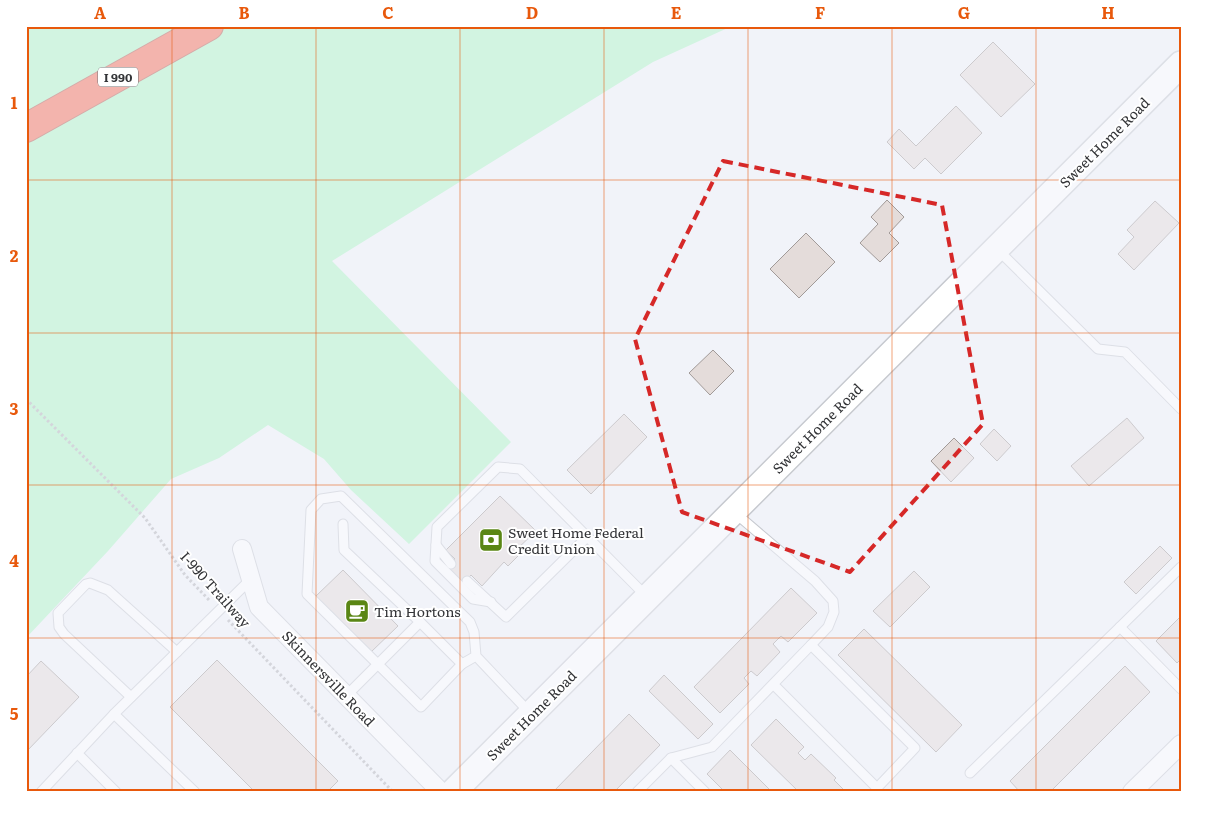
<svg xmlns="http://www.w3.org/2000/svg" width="1207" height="818" viewBox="0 0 1207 818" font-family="Literata,serif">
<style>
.green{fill:#adf5c3}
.building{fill:#e4dcda;stroke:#a19a98}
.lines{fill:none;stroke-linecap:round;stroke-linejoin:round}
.service-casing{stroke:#c6c9cf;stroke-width:11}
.minor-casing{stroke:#c6c9cf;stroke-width:20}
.secondary-casing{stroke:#c6c9cf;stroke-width:28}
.motorway-casing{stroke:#b15647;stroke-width:30}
.path{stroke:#b1b2b7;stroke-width:3;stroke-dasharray:2.5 2.5;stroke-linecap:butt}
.service{stroke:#fff;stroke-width:9}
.minor{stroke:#fff;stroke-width:18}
.secondary{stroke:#fff;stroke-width:25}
.motorway{stroke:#f56850;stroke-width:28}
.marked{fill:none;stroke:#d62828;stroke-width:4;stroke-dasharray:10 6;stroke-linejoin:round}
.grid{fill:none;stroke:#e8590c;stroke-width:1;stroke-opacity:0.55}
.labels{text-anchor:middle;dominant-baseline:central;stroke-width:4;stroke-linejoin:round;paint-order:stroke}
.shield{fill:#fff;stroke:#707173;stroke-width:1}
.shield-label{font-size:12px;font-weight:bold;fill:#333437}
.street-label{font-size:14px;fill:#333437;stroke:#fff}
.poi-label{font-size:14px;fill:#333437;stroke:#fff;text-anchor:start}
.neatline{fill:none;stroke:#e8590c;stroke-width:2}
.grid-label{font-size:16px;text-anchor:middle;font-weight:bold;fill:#e8590c}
</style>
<rect width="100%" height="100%" fill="#f1f3f9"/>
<polygon class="green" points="26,26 732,26 653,62 332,261 511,442 409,544 351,490 324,459 268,425 219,458 171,479 108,551 26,638"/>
<g class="building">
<polygon points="993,42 1035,84 1001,117 960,75"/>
<polygon points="956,106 982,133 941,174 925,158 914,169 887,142 899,129 916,146"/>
<polygon points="887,200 904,217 889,233 899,243 880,262 860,243 878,224 871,217"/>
<polygon points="1155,201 1179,223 1134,270 1118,254 1134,237 1127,230"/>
<polygon points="806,233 835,262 799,298 770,269"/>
<polygon points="713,350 734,371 710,395 689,373"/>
<polygon points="624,414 647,437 591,494 567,470"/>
<polygon points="1127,418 1144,438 1089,486 1071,466"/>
<polygon points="994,429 1011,446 997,461 980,444"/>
<polygon points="954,438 974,458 951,482 931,461"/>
<polygon points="500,496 536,531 515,551 519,555 508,566 504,562 482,586 471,575 462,585 446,568 455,559 446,550"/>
<polygon points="1160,546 1172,558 1136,594 1124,582"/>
<polygon points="343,570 398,626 371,652 316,596"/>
<polygon points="914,571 930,587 890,627 873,611"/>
<polygon points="791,588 817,613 788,642 781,636 773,644 780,652 757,676 751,671 744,678 749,684 720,713 694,687"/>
<polygon points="1181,616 1181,659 1177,663 1156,641"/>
<polygon points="864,629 962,725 936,752 838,655"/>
<polygon points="217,660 338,781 327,792 255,792 170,707"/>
<polygon points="41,661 79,697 26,752 26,677"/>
<polygon points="1125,666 1150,692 1050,792 1020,792 1010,781"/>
<polygon points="664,675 713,724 698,739 649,691"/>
<polygon points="629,714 660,745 614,792 553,792"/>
<polygon points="776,719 804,747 798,753 805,760 811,754 836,778 834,780 846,792 799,792 751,745"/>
<polygon points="730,750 772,792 738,792 736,790 725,792 707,774"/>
</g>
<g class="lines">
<defs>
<g id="service">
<polyline points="997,249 1098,349 1125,352 1181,409"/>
<polyline points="734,512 815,581 833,601 834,612 828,627 811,645"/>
<polyline points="343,524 344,550 420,622"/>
<polyline points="436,545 451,564"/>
<polyline points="467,581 506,617 588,536"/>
<polyline points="491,602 473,599 435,561 437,527 498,467 520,469 647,597"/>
<polyline points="1120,627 1181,567"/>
<polyline points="476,656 462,664 421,707 307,594 311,510 321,499 341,496 470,622 474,632 476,656 530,713"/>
<polyline points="346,696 420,622 462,664"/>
<polyline points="131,697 64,634 59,627 58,613 86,584 90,583 108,590 177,652"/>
<polyline points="114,714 251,579"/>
<polyline points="77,753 116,792"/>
<polyline points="671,758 705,792"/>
<polyline points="970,773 1120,627 1181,689"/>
<polyline points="41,792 114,714 195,792"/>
<polyline points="637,792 671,758 712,747 811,645 915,748 877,788 773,684"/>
</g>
<g id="minor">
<polyline points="242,549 259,607 441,792"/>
<polyline points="1132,792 1181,744"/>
</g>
<polyline id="secondary" points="453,792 1181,64"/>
<polyline id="motorway" points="26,128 209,26"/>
</defs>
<use href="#service" class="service-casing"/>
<use href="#minor" class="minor-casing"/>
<use href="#secondary" class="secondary-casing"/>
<use href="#motorway" class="motorway-casing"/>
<g class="path">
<polyline points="26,399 145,518 185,575 210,601"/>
<polyline points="228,620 393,792"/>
</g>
<use href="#service" class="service"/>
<use href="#minor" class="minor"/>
<use href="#secondary" class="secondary"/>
<use href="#motorway" class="motorway"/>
</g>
<path d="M0 0H1207V818H0ZM723,161L942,205L983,424L850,572L682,512L635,339Z" fill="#f1f3f9" fill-opacity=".55" fill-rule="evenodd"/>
<path class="marked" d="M723,161L942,205L983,424L850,572L682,512L635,339Z"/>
<path class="grid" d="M172,26V792M316,26V792M460,26V792M604,26V792M748,26V792M892,26V792M1036,26V792M26,180H1181M26,333H1181M26,485H1181M26,638H1181"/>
<defs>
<symbol id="bank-square" viewBox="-11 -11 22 22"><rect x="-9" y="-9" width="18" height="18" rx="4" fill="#5a8614" stroke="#fff"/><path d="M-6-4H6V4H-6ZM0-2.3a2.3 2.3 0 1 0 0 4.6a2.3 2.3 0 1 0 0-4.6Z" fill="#fff"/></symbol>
<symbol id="cafe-square" viewBox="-11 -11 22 22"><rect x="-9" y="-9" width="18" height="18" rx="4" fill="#5a8614" stroke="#fff"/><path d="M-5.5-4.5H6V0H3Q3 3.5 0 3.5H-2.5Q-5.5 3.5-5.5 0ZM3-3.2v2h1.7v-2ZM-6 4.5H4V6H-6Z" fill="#fff"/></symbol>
</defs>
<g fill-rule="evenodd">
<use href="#bank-square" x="477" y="526" width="28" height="28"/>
<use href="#cafe-square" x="343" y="597" width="28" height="28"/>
</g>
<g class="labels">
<rect class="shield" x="98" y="67.5" width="40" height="19" rx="4"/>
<g class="shield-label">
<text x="118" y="77">I 990</text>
</g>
<g class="street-label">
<text transform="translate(1104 142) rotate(-45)">Sweet Home Road</text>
<text transform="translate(817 428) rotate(-45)">Sweet Home Road</text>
<text transform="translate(216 589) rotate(48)">I-990 Trailway</text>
<text transform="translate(329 678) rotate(46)">Skinnersville Road</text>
<text transform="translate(531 715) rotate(-45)">Sweet Home Road</text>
</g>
<g class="poi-label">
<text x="508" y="532">Sweet Home Federal<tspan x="508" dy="16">Credit Union</tspan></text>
<text x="374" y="611">Tim Hortons</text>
</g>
</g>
<rect width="1207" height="818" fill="none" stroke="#ffffff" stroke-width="55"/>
<rect x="28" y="28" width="1152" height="762" class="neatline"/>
<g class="grid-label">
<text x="100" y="19">A</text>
<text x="244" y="19">B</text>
<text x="388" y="19">C</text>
<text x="532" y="19">D</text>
<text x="676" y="19">E</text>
<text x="820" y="19">F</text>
<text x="964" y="19">G</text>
<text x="1108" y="19">H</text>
<text x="14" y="109">1</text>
<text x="14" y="262">2</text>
<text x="14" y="415">3</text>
<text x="14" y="567">4</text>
<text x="14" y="720">5</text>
</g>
</svg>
